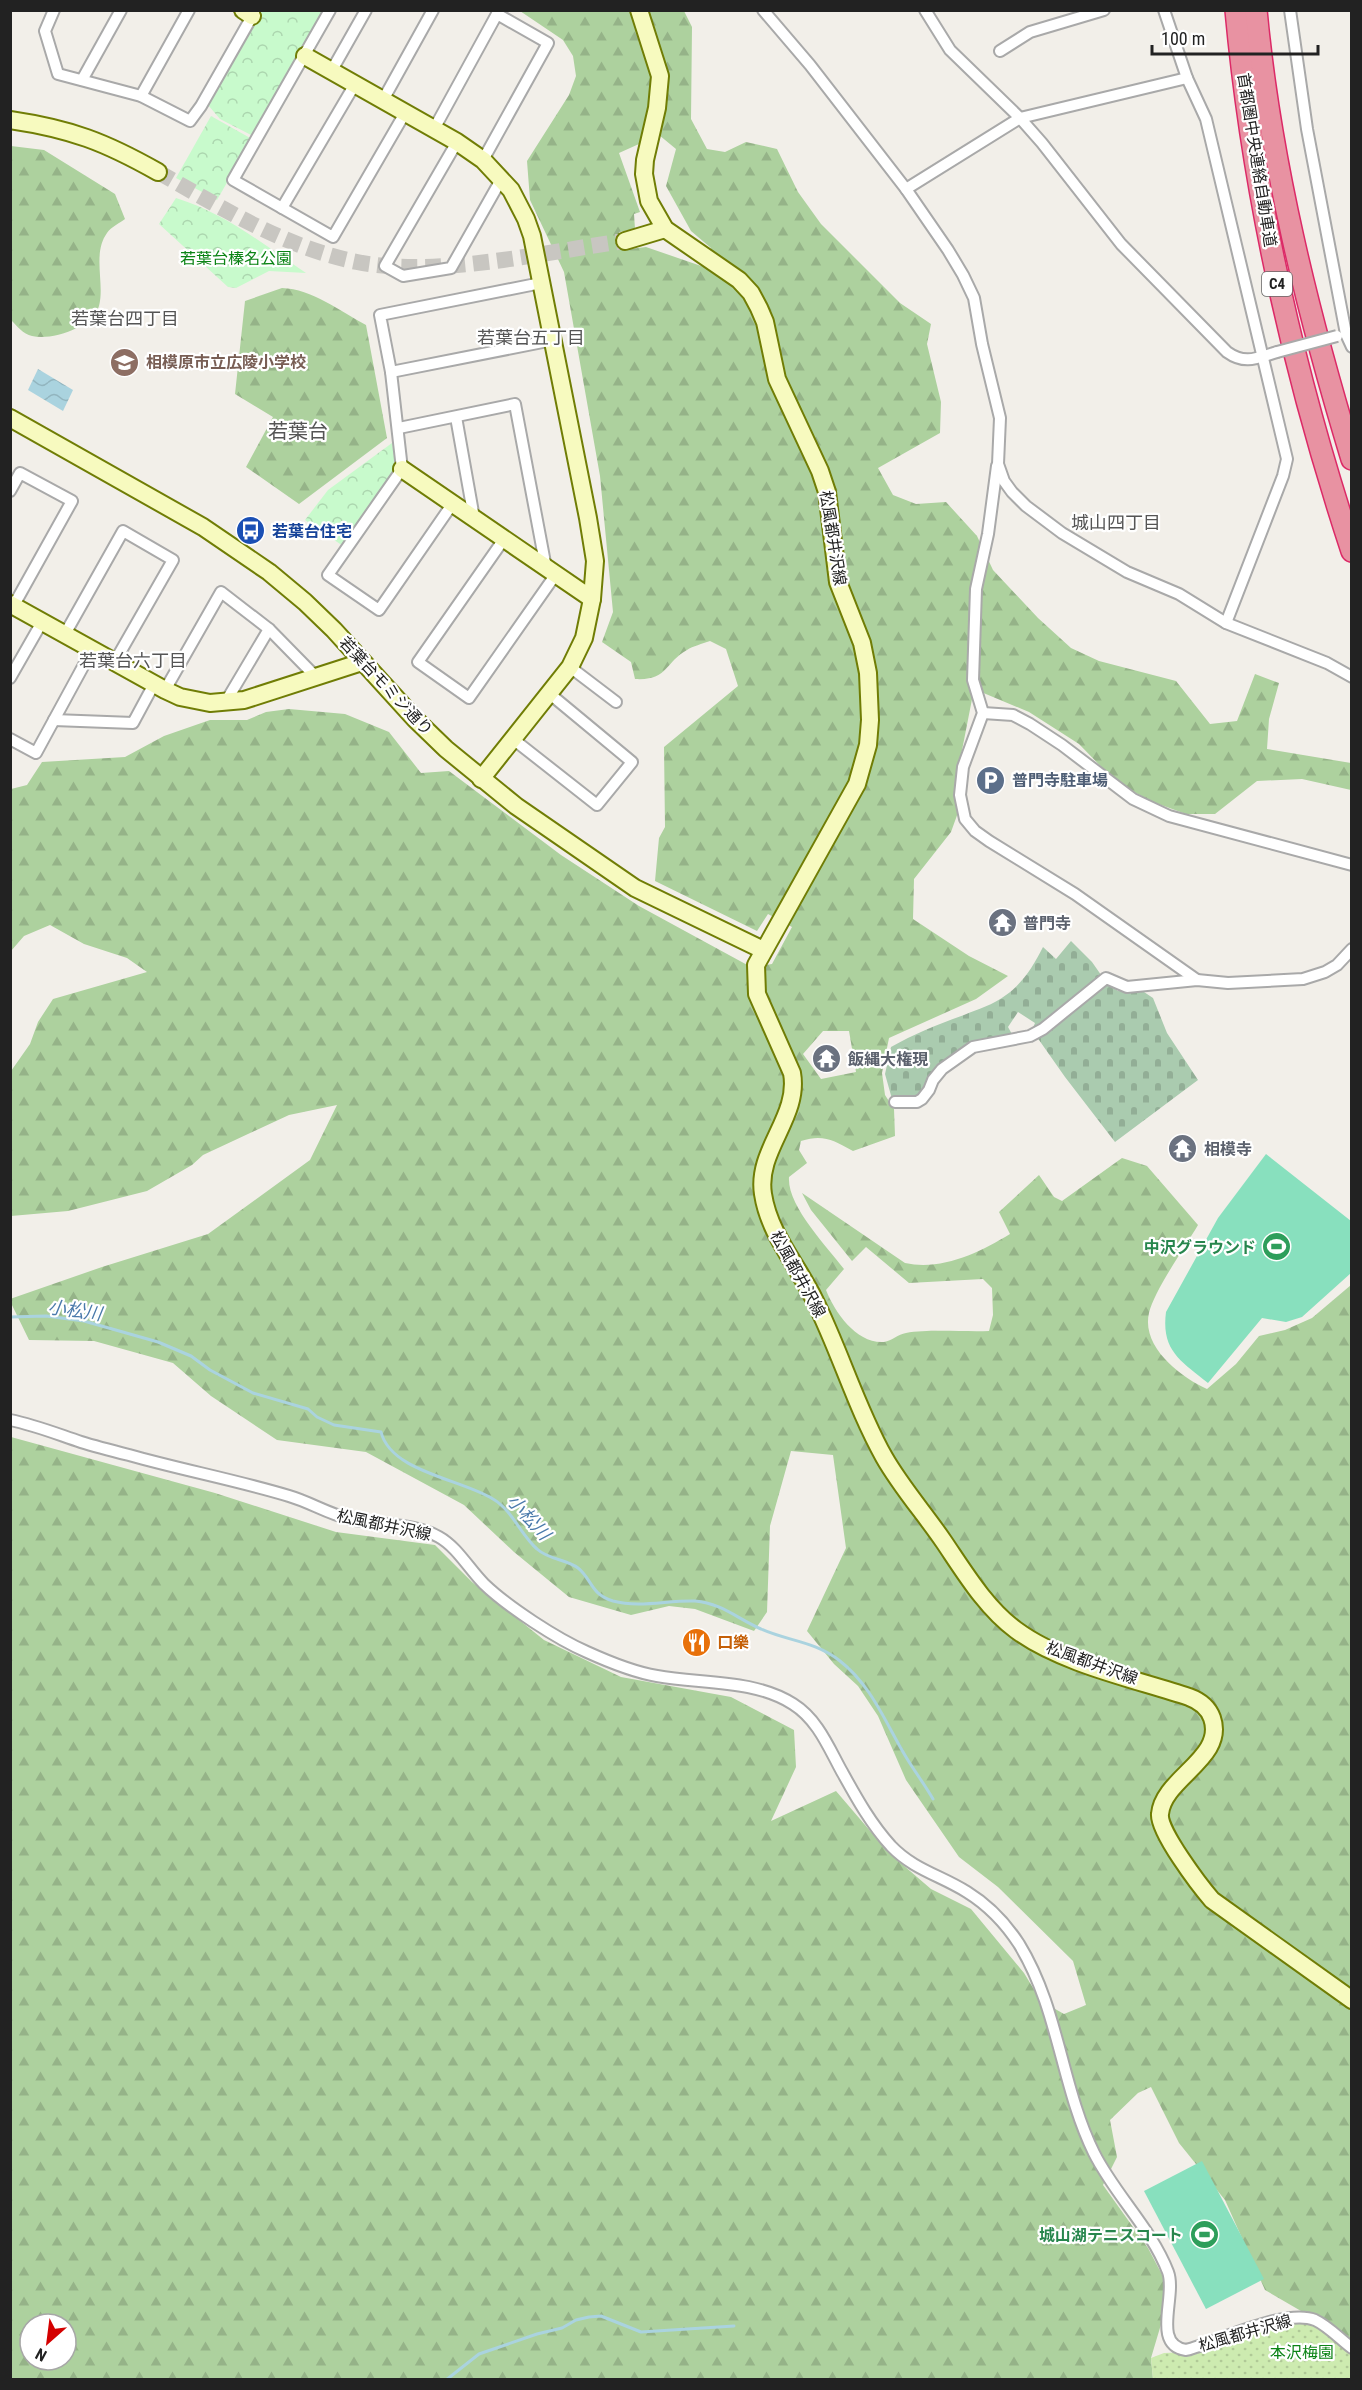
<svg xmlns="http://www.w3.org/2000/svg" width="1362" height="2390" viewBox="0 0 1362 2390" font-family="'Roboto Condensed','Noto Sans JP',sans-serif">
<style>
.forest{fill:url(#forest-firs);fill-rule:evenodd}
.cemetery{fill:url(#cemetery-stones)}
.park{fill:url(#park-crowns)}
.garden{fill:url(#garden-dots)}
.pitch{fill:#88e0be}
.water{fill:url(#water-waves)}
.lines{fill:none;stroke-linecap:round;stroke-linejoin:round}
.stream{stroke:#aad3df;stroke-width:3}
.secondary-tunnel{stroke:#c8c6c1;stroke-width:16;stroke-dasharray:16 8;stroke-linecap:butt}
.street-casing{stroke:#a9a9a9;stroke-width:14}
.secondary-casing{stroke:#707d05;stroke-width:20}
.highway-casing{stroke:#dc2a67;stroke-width:24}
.street{stroke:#fff;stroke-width:10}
.secondary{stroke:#f7fabf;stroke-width:16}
.highway{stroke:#e892a2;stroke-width:21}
.street-bridge-casing{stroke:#a9a9a9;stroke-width:14;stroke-linecap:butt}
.street-bridge{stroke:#fff;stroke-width:10}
.labels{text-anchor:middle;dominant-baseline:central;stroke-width:4.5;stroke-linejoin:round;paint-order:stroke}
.shield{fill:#fff;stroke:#646464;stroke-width:1.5}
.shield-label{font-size:15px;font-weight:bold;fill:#222}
.street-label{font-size:16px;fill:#222;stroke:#fff}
.park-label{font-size:16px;fill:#0c8416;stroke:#fff}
.education-label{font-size:16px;font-weight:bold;fill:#785e54;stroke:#fff;text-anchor:start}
.transit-label{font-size:16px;font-weight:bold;fill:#164399;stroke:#fff;text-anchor:start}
.service-label{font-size:16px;font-weight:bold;fill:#4e5e75;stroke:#fff;text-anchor:start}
.worship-label{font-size:16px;font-weight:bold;fill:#5b616d;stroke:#fff;text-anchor:start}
.leisure-label{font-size:16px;font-weight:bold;fill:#27864d;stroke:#fff;text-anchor:end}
.food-label{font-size:16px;font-weight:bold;fill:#c56008;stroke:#fff;text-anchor:start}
.neighbourhood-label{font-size:18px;fill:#555;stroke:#fff}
.water-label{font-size:18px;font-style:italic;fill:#4a7aab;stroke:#fff}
.quarter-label{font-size:20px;fill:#555;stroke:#fff}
</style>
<defs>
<pattern id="forest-firs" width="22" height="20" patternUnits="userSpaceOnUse" patternTransform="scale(1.5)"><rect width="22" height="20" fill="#add19e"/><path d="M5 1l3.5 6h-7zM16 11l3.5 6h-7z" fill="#95b388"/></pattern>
<pattern id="cemetery-stones" width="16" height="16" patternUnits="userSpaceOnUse" patternTransform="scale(1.5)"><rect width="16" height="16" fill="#aacbaf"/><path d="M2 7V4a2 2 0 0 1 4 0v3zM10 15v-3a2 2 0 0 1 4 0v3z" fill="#92ae96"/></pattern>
<pattern id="park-crowns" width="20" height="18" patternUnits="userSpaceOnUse" patternTransform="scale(1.5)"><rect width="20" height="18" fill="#c8facc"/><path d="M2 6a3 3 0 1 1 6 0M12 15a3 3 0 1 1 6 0" fill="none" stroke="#acd6af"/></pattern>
<pattern id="garden-dots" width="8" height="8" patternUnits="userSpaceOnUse" patternTransform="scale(1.5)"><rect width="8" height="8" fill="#cdebb0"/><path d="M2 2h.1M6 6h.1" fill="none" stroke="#b0c997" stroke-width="1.8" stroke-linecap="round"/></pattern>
<pattern id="water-waves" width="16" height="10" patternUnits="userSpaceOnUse" patternTransform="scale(1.5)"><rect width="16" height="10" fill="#aad3df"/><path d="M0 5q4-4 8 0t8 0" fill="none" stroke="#92b5bf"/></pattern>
</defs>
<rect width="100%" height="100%" fill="#f2efe9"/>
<g class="forest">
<path d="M520,11H684L692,27L691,119L707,149L725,152L746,142L777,149L798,192L821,224L900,303L931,324L927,344L941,402L940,433L878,468L893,495L916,504L946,502L977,536L993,570L1038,618L1071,648L1099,661L1176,681L1210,724L1237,721L1255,674L1279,683L1269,719L1267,749L1351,763V790L1302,779L1257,781L1215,814H1186L1153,802L1117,783L1079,744L1029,712L974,689L956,781L960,807L951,832L914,879L913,919L969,956L1008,976L976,999L889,1038L882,1073L885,1095L894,1109L895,1136L853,1151C833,1140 823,1134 801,1141L799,1150L807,1163L789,1177C787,1206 827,1246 844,1269L826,1290C835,1313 857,1344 884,1342C892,1341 898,1334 906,1333C928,1329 965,1332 989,1331L993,1315L992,1288L983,1279L909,1283L866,1247L852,1261L811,1210L802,1193L905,1263C941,1271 979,1253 1010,1234L999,1212L1039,1175L1054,1197L1062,1201L1122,1158L1147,1166L1198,1225C1185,1247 1154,1291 1149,1313C1141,1347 1181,1377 1207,1389L1236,1364L1259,1336L1285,1330L1312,1318L1351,1285V2340L1265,2290L1225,2200L1179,2143L1151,2087L1138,2093L1110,2120L1117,2157L1103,2185L1148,2248L1168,2286L1165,2311L1151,2358L1153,2379H11V1437L215,1493L336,1532L435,1545L472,1582L544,1640L621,1677L731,1697L794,1730L796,1767L771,1821L836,1791L889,1853L931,1889L971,1909L1024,1973L1041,2001L1064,2014L1086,2005L1073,1961L998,1887L959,1857L906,1780L878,1716L858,1686L834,1664L807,1631L846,1548L833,1455L791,1451L770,1526L767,1612L754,1631L695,1609L669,1606L631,1615L569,1597L514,1552L464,1505L366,1452L277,1440L211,1396L173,1363L94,1341L29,1340L11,1303L10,1299L102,1267L208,1234L310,1160L337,1105L289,1115L203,1155L192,1165L147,1191L68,1211L11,1216V1071L30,1044L38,1022L53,999L147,972L127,958L84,944L50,925L24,936L11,951V789L27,785L42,762L125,757L164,736L210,720H247L266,712L289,709L345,714L389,732L421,773L449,771L561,855L639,906L751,967L772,964L792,927L768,914L757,931L655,881L659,838L665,827L664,747L738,686L726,649L710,641C702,644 693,646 687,650C665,662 668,681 635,679L631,662L602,642L613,612L600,476L564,272L530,200L527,161L569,95L576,76L573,56L563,40ZM659,135L676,149L666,186L691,231L711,248L707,268L646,247L630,249L619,232L635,229L634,214L640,212L619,153ZM823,1031H849L856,1072L821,1079L803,1054ZM30,2324H66V2360H30Z"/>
<path d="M11,146L44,150L115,194L125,219C120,223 111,227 107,233C92,254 105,283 99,306C93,327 52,341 32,336C23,334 17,326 11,320Z"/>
<path d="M282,288C312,289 340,311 366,325L387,438L299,504L246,467L273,417L235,394L245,301Z"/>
</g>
<path class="cemetery" d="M1071,941L1092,962L1106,982L1118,991L1144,992L1153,998L1167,1033L1198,1080L1115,1142L1065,1077L1032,1030L1035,1023L1018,1012L1008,1027L1013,1036L973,1044L916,1099H892L885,1074L891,1047C914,1034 939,1024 964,1015C978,1009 993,1005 1006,995C1023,983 1034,965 1043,947L1056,959Z"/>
<g class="park">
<polygon points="261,11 325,11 253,136 220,119 208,105"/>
<polygon points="211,116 252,139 217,200 176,178"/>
<path d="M176,198C225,213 264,245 306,273L269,271L236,288L228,287L159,224Z"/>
<polygon points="392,443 396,471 343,546 305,520 328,490"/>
</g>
<polygon class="garden" points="1299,2322 1316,2326 1351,2351 1351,2379 1153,2379 1151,2358 1164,2353 1188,2352"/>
<g class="pitch">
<path d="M1266,1154L1351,1221V1273L1302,1317L1286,1322L1262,1318L1208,1383C1181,1361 1161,1351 1166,1312L1218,1218Z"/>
<polygon points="1202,2161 1264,2279 1206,2309 1144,2191"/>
</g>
<polygon class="water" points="38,369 73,390 63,411 28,390"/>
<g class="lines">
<g class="stream">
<path d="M10,1317L46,1316L84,1321L158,1342L191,1356L210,1370L253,1393L308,1409L317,1417L334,1425L381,1432C391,1472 461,1479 493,1499C512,1510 521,1535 537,1549C549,1560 566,1559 578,1568C592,1579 590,1594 613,1601C640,1608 668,1600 695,1601C721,1603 738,1619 761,1629C787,1641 815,1641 840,1661C872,1686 886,1724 906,1757C915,1772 925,1785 933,1799"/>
<polyline points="446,2380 479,2354 537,2334 562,2328 576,2320 589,2317 601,2316 641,2332 734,2326"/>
</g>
<path class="secondary-tunnel" d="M158,172C222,208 284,247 357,262C436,278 544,252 625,241"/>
<defs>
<g id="street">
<polyline points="54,10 45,31 58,74 141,96 190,121 201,106 254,13"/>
<polyline points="330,10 233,180 333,237 405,113"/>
<polyline points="763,10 810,65 906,189 948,250 963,275 974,298 982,344 1000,418 998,464 1004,481 1012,492 1026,506 1062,533 1127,572 1179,594 1226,623 1327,663 1352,677"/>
<path d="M925,10L950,50L1020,118L1042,143L1121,244L1227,352C1245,365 1257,358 1277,352"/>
<polyline points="1164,10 1187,78 1206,119 1287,459 1283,476 1226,623"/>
<polyline points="1290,10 1307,129 1346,334 1352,347"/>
<polyline points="1000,51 1030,32 1104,10"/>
<polyline points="332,70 366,10"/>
<polyline points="82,80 121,10"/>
<polyline points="141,96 189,10"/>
<polyline points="383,100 433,10"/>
<polyline points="434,129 497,14 548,43 483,160"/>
<polyline points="457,142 385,266 403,276 451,268 502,178"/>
<polyline points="906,189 1020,118 1187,78"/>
<polyline points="282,208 355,84"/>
<polyline points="391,372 553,340"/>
<polyline points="456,417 474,518"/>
<polyline points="399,428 515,404 546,568"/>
<polyline points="997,466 988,534 976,589 973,680 983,713 963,767 960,795 965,819 975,831 989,841 1075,894 1197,980"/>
<polyline points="10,491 20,473 72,501 14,605"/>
<polyline points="453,503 379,610 328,575 402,469 391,372 380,315 541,283"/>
<polyline points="504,539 418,662 469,698 556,574"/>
<polyline points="65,634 123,531 173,560 114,663"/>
<polyline points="570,667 616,702"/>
<polyline points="10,678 42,622"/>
<polyline points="165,690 221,592 269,629 317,678"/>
<polyline points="225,703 269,629"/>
<polyline points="983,713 1013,715 1030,724 1062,745 1133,799 1169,816 1352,865"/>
<polyline points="54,720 133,723 154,684"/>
<polyline points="10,739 36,753 92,650"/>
<polyline points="513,739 597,805 632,762 550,694"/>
<polyline points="895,1102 917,1102 922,1099 929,1090 933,1080 942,1069 973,1047 1030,1036 1043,1029 1106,978 1127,987 1197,980 1228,983 1303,979 1325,972 1337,965 1352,949"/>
<path d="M10,1420C35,1425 57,1434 81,1442C97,1447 113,1451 129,1455C182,1470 236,1480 289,1496C310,1502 328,1514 350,1519C378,1526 413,1522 439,1537C457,1547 469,1569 484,1584C508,1607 557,1639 587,1652C609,1662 633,1672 657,1676C701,1684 754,1679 793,1704C817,1719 828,1746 841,1770C856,1797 870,1823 891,1846C914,1870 940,1875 967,1892C988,1905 1006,1924 1019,1944C1059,2009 1061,2086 1094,2153C1115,2195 1151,2228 1168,2272C1177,2296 1151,2345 1186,2350C1218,2342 1285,2308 1315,2320C1328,2326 1340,2339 1352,2348"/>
</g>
<g id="secondary">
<polyline points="243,10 252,16"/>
<path d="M639,10L660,76L657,108L645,160L644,174L649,201L665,229L739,280L751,293L759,308L765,322L777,379L820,471L827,492L838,582L862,643L868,673L870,720L868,745L857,784L756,965L757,994L792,1073C800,1117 756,1150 763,1194C769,1234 797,1264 814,1299C840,1351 856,1407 884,1457C901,1487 925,1514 944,1542C965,1573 986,1608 1016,1630C1062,1664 1135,1679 1189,1697C1200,1701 1208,1707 1212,1718C1226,1758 1163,1778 1160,1814C1158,1831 1200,1886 1212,1900L1352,2000"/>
<polyline points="305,56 457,142 483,160 511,190 526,219 532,236 588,518 595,561 592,599 584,638 570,667 481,779"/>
<path d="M10,120C71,129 105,142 158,172"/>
<polyline points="625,241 665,229"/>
<polyline points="10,418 203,527 269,572 305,602 334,630 415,719 446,749 516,806 635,888 763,950"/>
<polyline points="402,469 592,599"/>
<polyline points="10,604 165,690 180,697 210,703 244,700 362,662"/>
</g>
<g id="highway">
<path d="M1236,10C1253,195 1294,375 1352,551"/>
<path d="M1256,10C1270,162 1308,314 1352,459"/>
</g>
</defs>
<use href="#street" class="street-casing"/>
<use href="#secondary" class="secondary-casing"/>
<use href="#highway" class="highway-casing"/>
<use href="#street" class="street"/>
<use href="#secondary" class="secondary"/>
<use href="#highway" class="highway"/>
<defs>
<polyline id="street-bridge" points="1277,352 1337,336"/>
</defs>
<use href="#street-bridge" class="street-bridge-casing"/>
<use href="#street-bridge" class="street-bridge"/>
</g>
<defs>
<symbol id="school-disc" viewBox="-11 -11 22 22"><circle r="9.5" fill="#8d6e63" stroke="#fff"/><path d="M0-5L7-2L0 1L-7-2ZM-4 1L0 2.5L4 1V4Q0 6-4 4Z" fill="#fff"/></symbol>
<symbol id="bus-disc" viewBox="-11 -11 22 22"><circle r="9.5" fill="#1a4fb4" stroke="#fff"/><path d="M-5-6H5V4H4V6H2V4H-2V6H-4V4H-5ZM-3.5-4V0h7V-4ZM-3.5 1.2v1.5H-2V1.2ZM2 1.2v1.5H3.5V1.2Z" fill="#fff"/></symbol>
<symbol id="parking-disc" viewBox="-11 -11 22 22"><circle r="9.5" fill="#5c6f8a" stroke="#fff"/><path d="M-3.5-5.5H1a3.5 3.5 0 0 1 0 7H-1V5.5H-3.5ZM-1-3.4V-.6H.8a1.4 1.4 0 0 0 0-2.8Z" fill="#fff"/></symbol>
<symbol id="temple-disc" viewBox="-11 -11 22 22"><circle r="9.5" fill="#6b7280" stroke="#fff"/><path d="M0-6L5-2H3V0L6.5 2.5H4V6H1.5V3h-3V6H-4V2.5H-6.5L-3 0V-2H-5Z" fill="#fff"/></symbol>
<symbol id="stadium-disc" viewBox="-11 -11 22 22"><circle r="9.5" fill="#2e9e5b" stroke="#fff"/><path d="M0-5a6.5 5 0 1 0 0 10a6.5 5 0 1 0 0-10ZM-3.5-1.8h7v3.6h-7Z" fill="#fff"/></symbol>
<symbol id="restaurant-disc" viewBox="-11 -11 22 22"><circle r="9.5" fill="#e8710a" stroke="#fff"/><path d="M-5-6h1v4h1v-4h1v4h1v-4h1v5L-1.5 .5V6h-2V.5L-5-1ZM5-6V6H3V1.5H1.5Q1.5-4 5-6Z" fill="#fff"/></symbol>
</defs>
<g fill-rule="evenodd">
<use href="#school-disc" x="108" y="346" width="33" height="33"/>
<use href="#bus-disc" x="234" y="514" width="33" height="33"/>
<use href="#parking-disc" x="974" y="764" width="33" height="33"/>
<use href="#temple-disc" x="986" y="906" width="33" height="33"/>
<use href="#temple-disc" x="810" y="1042" width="33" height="33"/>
<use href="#temple-disc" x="1166" y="1132" width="33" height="33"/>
<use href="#stadium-disc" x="1260" y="1230" width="33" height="33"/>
<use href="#restaurant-disc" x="680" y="1626" width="33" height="33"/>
<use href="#stadium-disc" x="1188" y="2218" width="33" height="33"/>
</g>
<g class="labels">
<rect class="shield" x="1262" y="272" width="30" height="24" rx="4.5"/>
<g class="shield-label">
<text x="1277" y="284">C4</text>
</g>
<g class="street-label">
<text transform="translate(1257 160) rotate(81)">首都圏中央連絡自動車道</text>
<text transform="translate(833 538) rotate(81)">松風都井沢線</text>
<text transform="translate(386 686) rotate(47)">若葉台モミジ通り</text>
<text transform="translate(798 1274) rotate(61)">松風都井沢線</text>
<text transform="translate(384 1525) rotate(12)">松風都井沢線</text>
<text transform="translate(1092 1663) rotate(20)">松風都井沢線</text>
<text transform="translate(1245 2333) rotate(-16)">松風都井沢線</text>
</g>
<g class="park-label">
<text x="236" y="258">若葉台榛名公園</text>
<text x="1302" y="2352">本沢梅園</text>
</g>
<g class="education-label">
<text x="146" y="362">相模原市立広陵小学校</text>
</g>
<g class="transit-label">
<text x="272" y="531">若葉台住宅</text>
</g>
<g class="service-label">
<text x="1012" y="780">普門寺駐車場</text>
</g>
<g class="worship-label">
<text x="1023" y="923">普門寺</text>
<text x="848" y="1059">飯縄大権現</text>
<text x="1204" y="1149">相模寺</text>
</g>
<g class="leisure-label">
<text x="1256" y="1247">中沢グラウンド</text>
<text x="1183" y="2235">城山湖テニスコート</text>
</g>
<g class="food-label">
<text x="717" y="1642">口樂</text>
</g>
<g class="neighbourhood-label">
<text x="125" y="318">若葉台四丁目</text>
<text x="531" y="337">若葉台五丁目</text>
<text x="1116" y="522">城山四丁目</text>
<text x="133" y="660">若葉台六丁目</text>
</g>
<g class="water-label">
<text transform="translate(75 1310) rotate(8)">小松川</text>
<text transform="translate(529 1517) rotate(48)">小松川</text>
</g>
<g class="quarter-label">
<text x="298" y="431">若葉台</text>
</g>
</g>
<rect width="1362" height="2390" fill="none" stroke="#222222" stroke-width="24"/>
<g transform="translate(48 2342) rotate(208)"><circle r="28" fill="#ffffff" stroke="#a7a7a7" stroke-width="1.5"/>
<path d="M0-4.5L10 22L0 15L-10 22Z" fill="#d40000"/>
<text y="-9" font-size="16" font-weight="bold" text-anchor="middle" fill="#222222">N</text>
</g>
<path d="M1152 45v9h166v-9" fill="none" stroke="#222222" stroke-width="3"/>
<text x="1161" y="45" font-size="18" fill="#222222" stroke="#ffffff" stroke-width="4.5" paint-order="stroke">100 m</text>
</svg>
